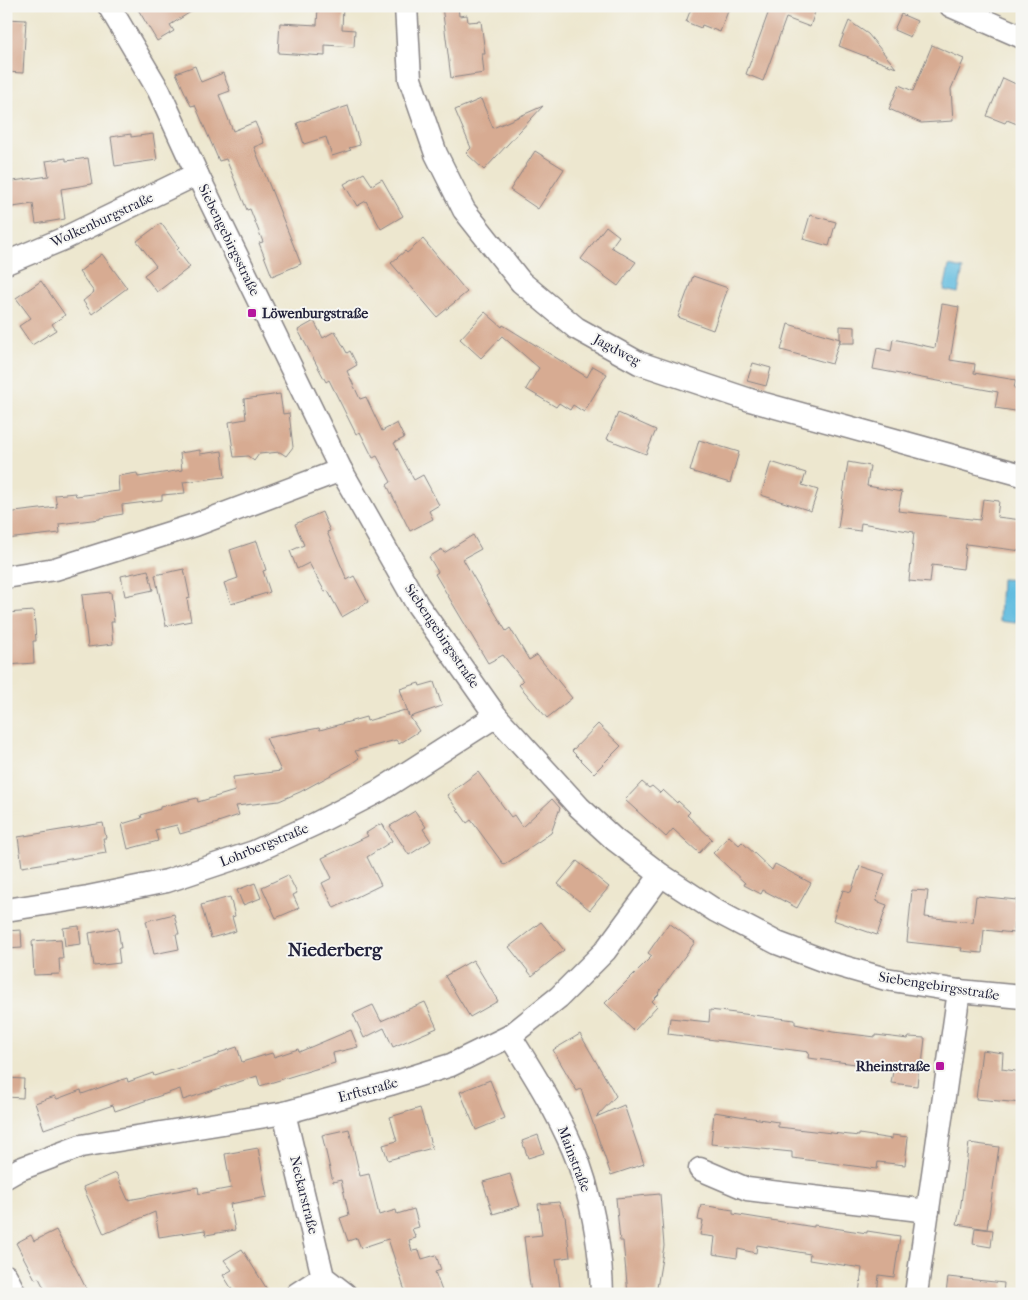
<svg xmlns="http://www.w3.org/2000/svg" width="1028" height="1300" viewBox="0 0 1028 1300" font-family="'IM FELL French Canon',serif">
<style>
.water{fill:#61bcdf;stroke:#426f8d}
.building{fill:#d7ab92}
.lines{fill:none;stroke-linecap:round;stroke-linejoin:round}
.minor-casing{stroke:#888485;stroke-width:25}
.minor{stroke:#fff;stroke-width:22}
.poi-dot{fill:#b5179e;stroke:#f6f6f2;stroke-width:2}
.labels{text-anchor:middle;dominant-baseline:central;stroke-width:4;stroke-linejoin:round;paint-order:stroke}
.street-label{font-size:14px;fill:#22223b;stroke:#f6f6f2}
.poi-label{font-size:14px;font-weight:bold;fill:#22223b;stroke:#f6f6f2;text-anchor:start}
.district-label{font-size:19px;font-weight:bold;fill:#22223b;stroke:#f6f6f2}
</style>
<rect width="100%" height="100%" fill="#f6f6f2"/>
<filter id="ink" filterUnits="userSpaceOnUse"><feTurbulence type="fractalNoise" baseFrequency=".02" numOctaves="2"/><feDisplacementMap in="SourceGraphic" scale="10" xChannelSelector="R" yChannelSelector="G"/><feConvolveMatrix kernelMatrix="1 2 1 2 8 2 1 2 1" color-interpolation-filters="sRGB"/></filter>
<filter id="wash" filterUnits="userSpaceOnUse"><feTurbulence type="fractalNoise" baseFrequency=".0096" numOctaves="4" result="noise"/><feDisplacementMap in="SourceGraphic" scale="20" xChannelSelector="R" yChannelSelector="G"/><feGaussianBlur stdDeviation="1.12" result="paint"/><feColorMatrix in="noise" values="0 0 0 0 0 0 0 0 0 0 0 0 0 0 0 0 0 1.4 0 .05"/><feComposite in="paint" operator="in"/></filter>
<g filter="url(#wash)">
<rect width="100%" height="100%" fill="#ede7cf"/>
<g class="water">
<polygon points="949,266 963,269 958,293 944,290"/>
<polygon points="1001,579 1021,580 1016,623 999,621"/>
</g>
<g id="blocks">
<g class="building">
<polygon points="136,6 200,6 170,25 174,31 157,41"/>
<polygon points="318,6 343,7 342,29 355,30 354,47 325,45 325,56 278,53 280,23 317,25"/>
<polygon points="442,6 458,6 459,16 467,15 468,22 481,21 485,54 482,54 484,73 451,78"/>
<polygon points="692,6 730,6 720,32 702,25 701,28 686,22"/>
<polygon points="760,6 817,6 810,27 786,18 763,81 746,74 769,11 760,8"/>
<polygon points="901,14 917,21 910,37 894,30"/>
<polygon points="6,19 26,20 23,73 6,72"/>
<polygon points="849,21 868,34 896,68 839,46"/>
<polygon points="932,45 964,59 951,89 953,121 921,123 889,109 899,85 913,91"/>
<polygon points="195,66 201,82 223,73 230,91 219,95 233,131 255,122 264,143 254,147 301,264 272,276 259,243 263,242 250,209 247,210 226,159 219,161 195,105 191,106 176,73"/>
<polygon points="1003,78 1022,87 1022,126 1007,120 1005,123 987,116"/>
<polygon points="481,99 493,128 543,106 484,170 466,153 471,148 455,110"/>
<polygon points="348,106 360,145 349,148 351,150 332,156 326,137 304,144 297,123"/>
<polygon points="131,134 131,137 153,134 157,160 115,166 111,137"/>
<polygon points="535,151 564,169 538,209 510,190"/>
<polygon points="66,158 66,161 88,158 92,184 61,189 65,219 36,224 33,204 6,208 6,182 49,176 46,161"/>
<polygon points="364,173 372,185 382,179 403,216 381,229 366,201 357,206 344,184"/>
<polygon points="810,215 836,222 829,246 803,239"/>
<polygon points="161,223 179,248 177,250 190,267 157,292 144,275 156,266 137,241"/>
<polygon points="606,226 619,236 611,247 636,262 618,286 581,259"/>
<polygon points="423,239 467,292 437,317 391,263 405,251 407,253"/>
<polygon points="102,254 127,288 92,314 83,301 94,292 79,272"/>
<polygon points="693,276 728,288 713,330 678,317"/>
<polygon points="41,281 65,315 52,324 56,330 32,345 19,326 31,318 16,298"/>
<polygon points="942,304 959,307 950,360 975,364 974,373 1016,380 1014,388 1022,389 1022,412 995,408 998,392 873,369 877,348 891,351 893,339 935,348"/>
<polygon points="485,312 502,327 503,325 587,377 593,366 607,374 584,412 573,405 570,410 559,403 556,407 526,389 539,368 502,336 481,358 460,339"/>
<polygon points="314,321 323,338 335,331 347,353 350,351 357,365 347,371 360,399 366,397 382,431 397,423 404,438 394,443 414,480 423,475 439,505 429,511 433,519 410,531 387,485 391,482 377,456 373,458 360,432 356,434 329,380 326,382 298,330"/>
<polygon points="788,324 840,339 840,326 855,327 855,343 840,343 840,339 832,364 781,350"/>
<polygon points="753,363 771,368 766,386 747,381"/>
<polygon points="280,394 283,414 289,413 293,447 286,456 280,452 259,454 254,461 248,456 234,457 229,422 246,419 244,399"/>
<polygon points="618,413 656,430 646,454 607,439"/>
<polygon points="699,440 739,452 730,483 690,471"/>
<polygon points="200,450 200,454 222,451 225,477 183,482 185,493 162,495 162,500 122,505 123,514 100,518 100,519 59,524 60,533 6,539 6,513 57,507 55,495 75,493 76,496 119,491 118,476 137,473 138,477 182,470 180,453"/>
<polygon points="771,462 806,473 802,485 818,490 811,511 761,495"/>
<polygon points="848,462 870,466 867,486 902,492 898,511 980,520 983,499 999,501 997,517 1022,520 1022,551 966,544 963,569 932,565 930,583 909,581 914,532 861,523 860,531 838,528"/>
<polygon points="322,512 330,531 327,532 347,580 354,576 368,602 342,617 328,591 325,592 309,563 297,569 290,551 304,545 295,524"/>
<polygon points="473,535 481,549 463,559 477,583 506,631 510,628 529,660 537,655 572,698 547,718 519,685 523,681 503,655 488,663 435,574 438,572 429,557 442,549 444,553"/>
<polygon points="257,541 266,570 263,571 270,592 231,604 224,583 238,578 230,550"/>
<polygon points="184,569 190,598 187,599 191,621 166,626 155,575"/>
<polygon points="148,570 153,590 125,596 121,576"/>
<polygon points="111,592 114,622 111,622 113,644 88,647 82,595"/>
<polygon points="34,611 36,641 33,641 34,663 8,665 6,613"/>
<polygon points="434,682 442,706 410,717 419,731 399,744 396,740 355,751 359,758 351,764 300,792 279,801 236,806 239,815 218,822 218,823 180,834 177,825 155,830 158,841 128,849 122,824 142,818 141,815 160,809 160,807 197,798 198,802 235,791 233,777 281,771 266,738 319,728 320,730 366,717 367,721 405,710 409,716 400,689 419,683 420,686"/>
<polygon points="598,724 621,746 594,773 572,751"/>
<polygon points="478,772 511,817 514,815 522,827 552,799 560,808 551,833 504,865 471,820 467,823 447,795"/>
<polygon points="642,782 649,788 652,786 660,793 663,790 677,803 678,801 690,812 687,815 712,839 699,853 673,829 666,837 625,800"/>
<polygon points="415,811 426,827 423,829 431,841 409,855 390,826"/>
<polygon points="103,823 106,838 103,838 106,853 22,867 18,837"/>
<polygon points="382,823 392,841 367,857 381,885 334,908 322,883 332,878 322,858 368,836 366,833"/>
<polygon points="729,836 739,845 742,842 772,870 775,864 811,883 797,908 763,890 761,894 744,885 745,883 713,853"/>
<polygon points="577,861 609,887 590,910 558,884"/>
<polygon points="860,866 885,874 876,901 887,905 877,935 833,920 843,890 851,892"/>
<polygon points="288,875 297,893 293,895 299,908 276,918 262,887"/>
<polygon points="255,883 261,898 243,905 237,890"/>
<polygon points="912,890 928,891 925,917 973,922 976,896 1017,900 1014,933 984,930 982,953 961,951 962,948 907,942"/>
<polygon points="230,897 235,916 232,917 236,931 211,938 201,905"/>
<polygon points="174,914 179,934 176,934 179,949 154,954 146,921"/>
<polygon points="541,922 564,950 532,976 509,947"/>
<polygon points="669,923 695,942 658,993 659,994 652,1001 657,1006 634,1031 605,1003 652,956 648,953"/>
<polygon points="79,926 81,944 65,946 63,928"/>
<polygon points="118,928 121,948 118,948 120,963 94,966 89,933"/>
<polygon points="21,930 22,948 6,949 6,931"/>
<polygon points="61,939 63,959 59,959 60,974 34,975 32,941"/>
<polygon points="473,960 498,1001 470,1017 445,976"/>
<polygon points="425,1002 437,1028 393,1047 384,1028 364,1038 353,1014 373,1005 381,1021"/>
<polygon points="710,1010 795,1020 795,1024 833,1032 876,1037 876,1035 908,1039 909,1037 925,1038 922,1065 919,1065 917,1086 891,1083 893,1071 880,1069 880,1067 808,1058 809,1052 668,1034 670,1018 709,1022"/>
<polygon points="351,1030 358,1047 333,1053 335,1063 260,1086 257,1076 183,1100 180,1089 115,1111 113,1105 44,1129 35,1103 55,1096 57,1099 81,1090 82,1094 127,1078 128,1082 153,1073 154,1076 219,1055 219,1053 237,1047 242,1062 272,1053 274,1057 298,1049 299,1052"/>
<polygon points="580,1034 616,1096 596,1117 624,1105 644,1164 611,1175 581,1089 577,1091 553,1050"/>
<polygon points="982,1050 1003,1053 1002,1069 1022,1072 1022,1103 976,1099"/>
<polygon points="6,1078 24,1079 23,1098 6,1097"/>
<polygon points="490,1080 505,1118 476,1130 460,1092"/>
<polygon points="420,1108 432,1148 388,1160 383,1145 397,1141 390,1117"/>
<polygon points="714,1112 778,1122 778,1127 859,1136 859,1134 892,1139 892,1135 908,1137 905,1165 878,1162 877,1169 792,1158 792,1152 711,1144"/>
<polygon points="349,1129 360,1176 369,1174 379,1215 396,1210 397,1214 414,1209 419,1227 412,1229 416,1238 409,1240 412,1251 419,1250 422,1259 436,1255 441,1270 435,1272 442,1291 432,1294 406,1294 388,1239 361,1248 357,1238 348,1241 340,1218 349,1215 341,1180 333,1182 322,1135"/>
<polygon points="538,1135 544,1153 528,1158 522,1141"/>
<polygon points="969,1143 999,1147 987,1229 957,1224 960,1211"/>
<polygon points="258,1148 267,1197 230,1204 235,1230 206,1235 205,1230 159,1237 155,1212 104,1234 83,1187 116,1173 128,1200 198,1187 199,1194 231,1188 225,1154"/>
<polygon points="510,1174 520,1206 493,1214 483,1182"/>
<polygon points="660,1194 664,1246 656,1294 628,1294 623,1241 620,1241 616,1198"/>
<polygon points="559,1202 564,1216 565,1216 570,1257 556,1259 561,1294 531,1294 524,1237 542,1235 538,1204"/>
<polygon points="701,1205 733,1210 733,1214 814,1227 814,1225 867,1233 867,1231 900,1236 894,1277 879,1275 877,1294 859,1294 862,1268 809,1260 810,1254 757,1245 756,1253 738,1249 737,1258 713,1254 715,1237 700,1235 703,1221 698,1220"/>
<polygon points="975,1228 993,1230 991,1247 973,1244"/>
<polygon points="56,1230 89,1294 47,1294 39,1278 35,1279 16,1243 31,1235 34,1241"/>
<polygon points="242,1249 270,1294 235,1294 223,1275 232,1270 224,1260"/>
<polygon points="948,1277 1004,1283 1003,1294 946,1294"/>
</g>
</g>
</g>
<g filter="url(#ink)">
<use href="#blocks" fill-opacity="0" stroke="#888485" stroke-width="1"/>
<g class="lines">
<defs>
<g id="minor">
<polyline points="109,6 159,91 197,174 341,470 417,604 496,716 579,807 615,840 661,875 716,911 777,943 830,963 886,979 959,991 1022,997"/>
<polyline points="406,6 410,79 436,154 464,210 521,282 576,328 639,363 750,400 1022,475"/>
<polyline points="951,6 1022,37"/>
<polyline points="6,263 63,239 197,174"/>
<polyline points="6,577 55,569 195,525 341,470"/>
<polyline points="6,910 88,897 167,881 254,852 315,824 379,791 496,716"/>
<path d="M510,1036C533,1073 556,1109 573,1149C591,1190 601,1249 602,1294"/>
<polyline points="284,1113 323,1277 345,1294"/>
<polyline points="700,1169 747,1189 928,1211"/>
<polyline points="6,1177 20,1169 81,1146 284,1113 390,1084 451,1065 510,1036 559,997 605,951 661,875"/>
<polyline points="6,1276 15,1294"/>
<polyline points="297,1294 323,1277"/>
<polyline points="916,1294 959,991"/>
</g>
</defs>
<use href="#minor" class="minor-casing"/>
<use href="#minor" class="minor"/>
</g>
</g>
<g class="poi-dot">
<rect x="247" y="308" width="10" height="10" rx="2.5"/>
<rect x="935" y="1061" width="10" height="10" rx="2.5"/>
</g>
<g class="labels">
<g class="street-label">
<text transform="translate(102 220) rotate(-25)">Wolkenburgstraße</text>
<text transform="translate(229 240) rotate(64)">Siebengebirgsstraße</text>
<text transform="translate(617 350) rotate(28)">Jagdweg</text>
<text transform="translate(442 636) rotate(56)">Siebengebirgsstraße</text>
<text transform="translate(264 845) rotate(-22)">Lohrbergstraße</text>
<text transform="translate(939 986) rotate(9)">Siebengebirgsstraße</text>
<text transform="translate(368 1090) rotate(-15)">Erftstraße</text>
<text transform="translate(574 1159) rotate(69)">Mainstraße</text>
<text transform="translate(304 1195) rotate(76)">Neckarstraße</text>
</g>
<g class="poi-label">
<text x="262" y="313">Löwenburgstraße</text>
<text x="930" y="1066" text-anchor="end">Rheinstraße</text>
</g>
<g class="district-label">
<text x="335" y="950">Niederberg</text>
</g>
</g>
<rect width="1028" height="1300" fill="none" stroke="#f6f6f2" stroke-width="25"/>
</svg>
